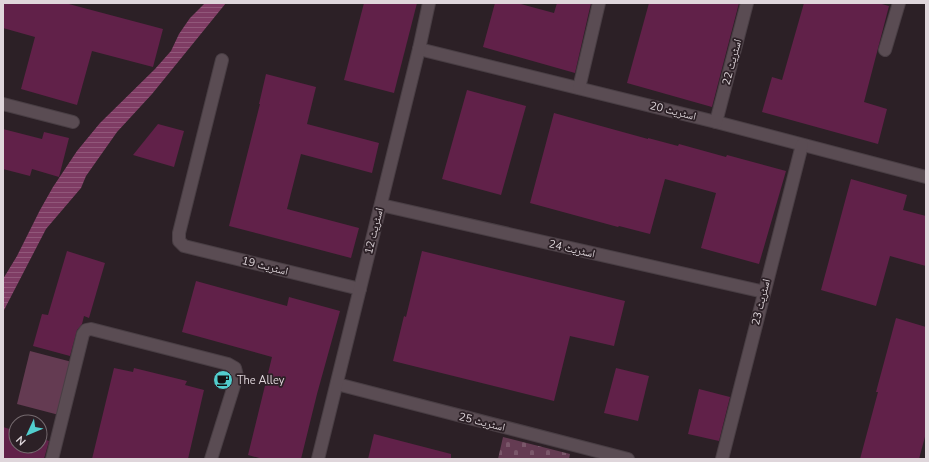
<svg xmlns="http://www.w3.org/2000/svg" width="929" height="462" viewBox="0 0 929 462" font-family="'Nunito Sans','Noto Naskh Arabic',sans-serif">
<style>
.cemetery{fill:url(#cemetery-stones)}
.park{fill:#643b52}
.water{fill:url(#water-rules)}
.building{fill:#612149}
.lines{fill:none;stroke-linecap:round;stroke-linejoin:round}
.minor-casing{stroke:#493e44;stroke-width:14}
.minor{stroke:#5a4c53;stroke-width:12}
.labels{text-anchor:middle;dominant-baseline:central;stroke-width:3.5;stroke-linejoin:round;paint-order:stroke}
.street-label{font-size:11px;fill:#dfd6db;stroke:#2c2026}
.poi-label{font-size:11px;fill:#dfd6db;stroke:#2c2026;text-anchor:start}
</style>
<defs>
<pattern id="cemetery-stones" width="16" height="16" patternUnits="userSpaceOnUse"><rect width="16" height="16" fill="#643b52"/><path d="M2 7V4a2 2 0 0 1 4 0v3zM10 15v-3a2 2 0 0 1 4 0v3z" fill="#7a576a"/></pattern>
<pattern id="water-rules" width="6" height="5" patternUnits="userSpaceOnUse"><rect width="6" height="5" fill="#7f3c64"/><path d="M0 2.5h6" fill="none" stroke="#91577a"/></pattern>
</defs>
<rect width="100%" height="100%" fill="#2c2026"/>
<polygon class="cemetery" points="503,437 570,454 569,459 498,459"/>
<polygon class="park" points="30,351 72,362 59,415 17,404"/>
<polygon class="water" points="205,3 226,3 152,94 117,132 86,176 81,188 46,229 3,312 3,279 17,256 40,210 53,187 77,151 100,123 155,69 171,51 179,34 190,18"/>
<g class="building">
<polygon points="3,3 65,3 163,29 153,67 92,51 77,105 21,89 35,37 3,28"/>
<polygon points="364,3 417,3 394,93 344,80"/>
<polygon points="495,3 517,3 554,13 557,3 591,3 575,73 483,47"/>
<polygon points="649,3 739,3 712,107 627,83"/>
<polygon points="804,3 878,3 889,6 864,102 887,109 878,144 762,112 772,77 782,80"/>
<polygon points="266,74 316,87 307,124 379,143 372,173 301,154 287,209 359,228 351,258 229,226 260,104 259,104"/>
<polygon points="467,90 526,106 501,195 442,179"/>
<polygon points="554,113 648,139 648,138 678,146 679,144 726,157 727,155 786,171 759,264 701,248 716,193 665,179 650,234 619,226 618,227 530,203"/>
<polygon points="158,124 184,131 174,167 133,155"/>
<polygon points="3,129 42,139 44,132 69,138 59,177 32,169 30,176 3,169"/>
<polygon points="851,179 907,195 903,210 926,216 926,266 890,256 876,306 821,290"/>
<polygon points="67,251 105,263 89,318 84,316 82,324 77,330 70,356 33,346 42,314 48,315"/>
<polygon points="422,251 625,301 614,346 570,336 554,401 393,361 404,316 406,317"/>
<polygon points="196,281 287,306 289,297 340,311 317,394 301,459 263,459 248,455 272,357 182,332"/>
<polygon points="896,318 926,327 926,433 919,459 860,459 878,392 876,392"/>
<polygon points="114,368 133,372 134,368 187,381 185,385 204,390 188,459 92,459"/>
<polygon points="616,368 649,376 638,421 604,413"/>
<polygon points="699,389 730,397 719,441 688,434"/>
<polygon points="3,427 16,431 16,446 40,446 40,438 49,441 44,459 3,459"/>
<polygon points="374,434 451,454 451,459 368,459"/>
</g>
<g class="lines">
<defs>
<g id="minor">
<polyline points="419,49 716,122 926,177"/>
<polyline points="885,50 899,3"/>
<polyline points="222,60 179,233 179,241 184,246 360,289"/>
<polyline points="579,88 599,3"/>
<polyline points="3,104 73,122"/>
<polyline points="716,122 747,3"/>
<polyline points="381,205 764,292"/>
<polyline points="337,384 628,459"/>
<polyline points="52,459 83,334 86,330 91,329 228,364 235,368 237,376 211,459"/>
<polyline points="318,459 419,49 429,3"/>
<polyline points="722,459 802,145"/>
</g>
</defs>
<use href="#minor" class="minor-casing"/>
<use href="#minor" class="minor"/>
</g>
<defs>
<symbol id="cafe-disc" viewBox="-11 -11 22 22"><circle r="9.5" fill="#52cdcd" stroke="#2c2026"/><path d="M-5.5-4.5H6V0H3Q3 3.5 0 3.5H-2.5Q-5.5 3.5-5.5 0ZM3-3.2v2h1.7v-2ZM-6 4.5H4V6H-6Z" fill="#111"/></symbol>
</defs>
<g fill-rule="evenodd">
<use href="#cafe-disc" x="212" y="369" width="22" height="22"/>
</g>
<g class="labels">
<g class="street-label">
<text transform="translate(732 62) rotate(-75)">اسٹریٹ 22</text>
<text transform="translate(673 111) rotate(14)">اسٹریٹ 20</text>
<text transform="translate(374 231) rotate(-76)">اسٹریٹ 12</text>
<text transform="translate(572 249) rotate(13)">اسٹریٹ 24</text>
<text transform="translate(265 266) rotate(14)">اسٹریٹ 19</text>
<text transform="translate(761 302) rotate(-76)">اسٹریٹ 23</text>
<text transform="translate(482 422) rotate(14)">اسٹریٹ 25</text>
</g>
<g class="poi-label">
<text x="237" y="380">The Alley</text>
</g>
</g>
<rect width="929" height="462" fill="none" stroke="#dfd6db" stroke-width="8"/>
<g transform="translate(28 434) rotate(226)"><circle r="19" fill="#2c2026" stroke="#74696e"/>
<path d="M0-3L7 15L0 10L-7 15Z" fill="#52cdcd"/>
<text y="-6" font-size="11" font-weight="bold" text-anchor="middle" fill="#dfd6db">N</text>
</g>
</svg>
